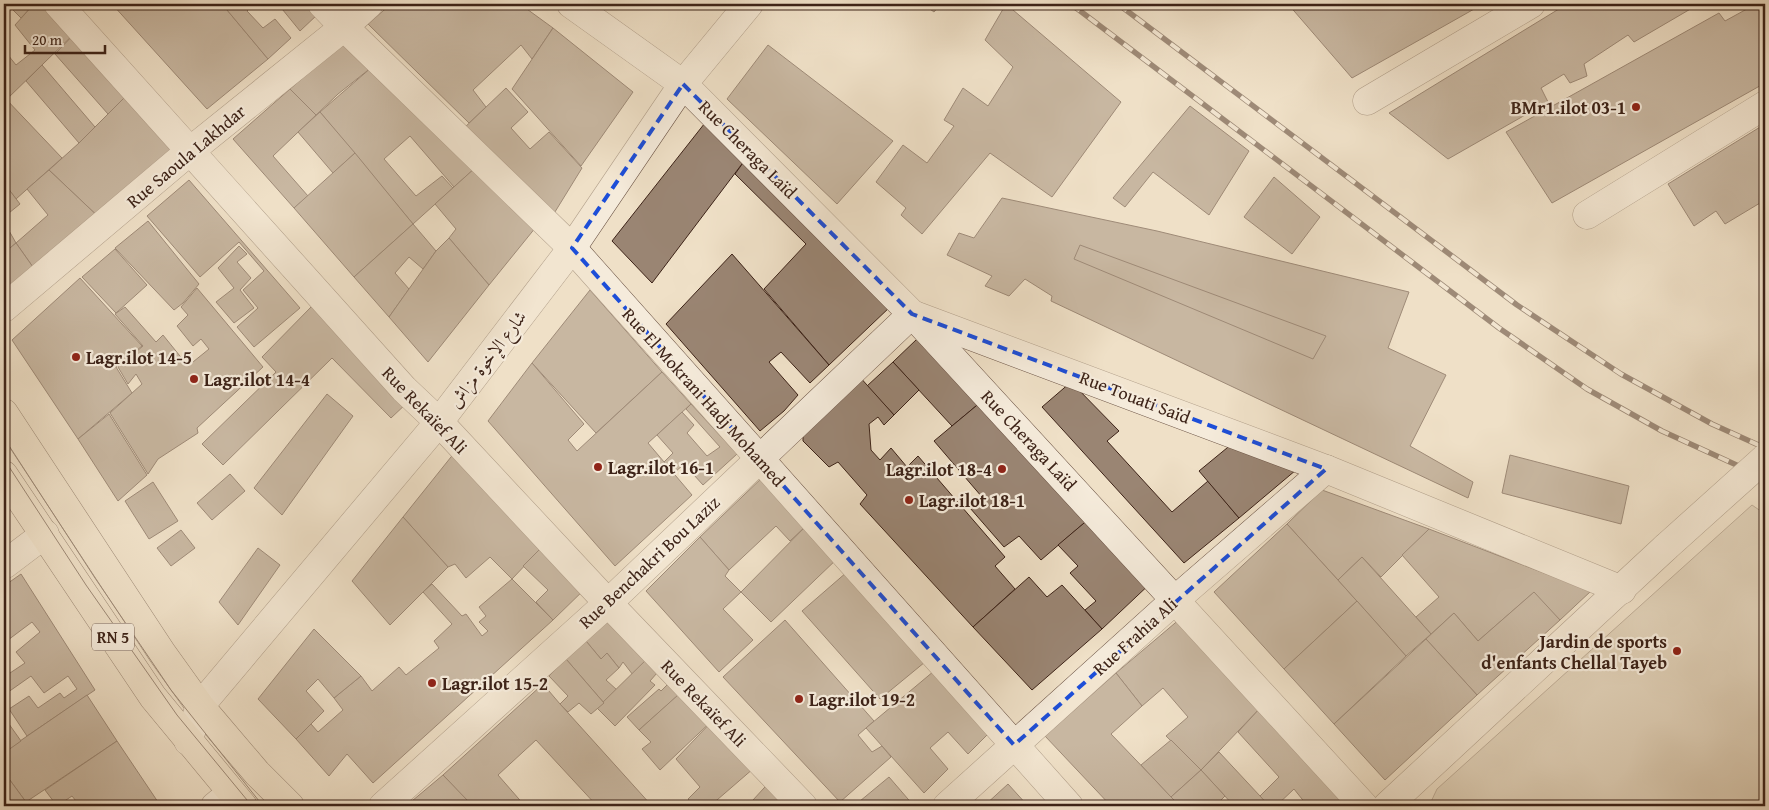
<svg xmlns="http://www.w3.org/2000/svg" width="1769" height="810" viewBox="0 0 1769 810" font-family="'Gentium Book Plus',Amiri,serif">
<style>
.green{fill:#d1c0a9;stroke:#877260}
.building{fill:#9a8573;stroke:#3d2318}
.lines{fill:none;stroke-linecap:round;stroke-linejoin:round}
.minor-casing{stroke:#6a5244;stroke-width:29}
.major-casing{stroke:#3d2318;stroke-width:29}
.minor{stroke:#f5ebdb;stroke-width:28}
.major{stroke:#efe0c7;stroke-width:28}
.tram{stroke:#3d2318;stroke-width:1}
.rail-casing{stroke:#3d2318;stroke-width:5.5}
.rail{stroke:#f5ebdb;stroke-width:4;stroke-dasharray:11;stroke-linecap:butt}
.minor-bridge-casing{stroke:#6a5244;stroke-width:29;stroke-linecap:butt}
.minor-bridge{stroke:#f5ebdb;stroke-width:28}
.marked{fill:none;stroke:#1d4ed8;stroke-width:4;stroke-dasharray:10 6;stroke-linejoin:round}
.poi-dot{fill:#8f2418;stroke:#f5ebdb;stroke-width:2}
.labels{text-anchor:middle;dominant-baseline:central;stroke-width:4.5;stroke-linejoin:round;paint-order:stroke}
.shield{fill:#f5ebdb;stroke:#745f52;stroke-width:1}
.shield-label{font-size:16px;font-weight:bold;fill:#3d2318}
.poi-label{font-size:18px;font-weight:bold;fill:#3d2318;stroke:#f5ebdb;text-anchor:start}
.street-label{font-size:18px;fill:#3d2318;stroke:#f5ebdb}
</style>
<rect width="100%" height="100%" fill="#efe0c7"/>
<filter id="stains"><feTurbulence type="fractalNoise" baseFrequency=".004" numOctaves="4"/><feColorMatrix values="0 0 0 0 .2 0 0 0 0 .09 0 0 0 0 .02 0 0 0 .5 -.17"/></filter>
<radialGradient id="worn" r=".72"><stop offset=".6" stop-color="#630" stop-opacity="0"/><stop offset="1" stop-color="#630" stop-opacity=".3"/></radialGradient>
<polygon class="green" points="1752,505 1765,514 1765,806 1429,806 1437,789"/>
<g class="building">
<polygon points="7,4 34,4 21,18"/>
<polygon points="34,4 58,4 80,28 6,100 4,97 4,50 16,65 35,50 15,25"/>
<polygon points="112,4 222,4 268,59 207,109"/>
<polygon points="222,4 248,4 251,7 247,11 263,28 275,19 291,38 268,59"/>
<polygon points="278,4 308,4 318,14 300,31"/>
<polygon points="391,4 520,4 553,28 532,59 521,45 473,90 486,107 469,123 368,24"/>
<polygon points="923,4 941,4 934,12"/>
<polygon points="1006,4 1121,102 1052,197 990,153 922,234 901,215 906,208 876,182 903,145 927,163 954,126 944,120 963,88 988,106 1013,67 985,40"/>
<polygon points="1288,4 1483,4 1352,78"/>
<polygon points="1567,4 1699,4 1634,42 1628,35 1584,64 1587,76 1570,83 1564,74 1541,88 1548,102 1448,159 1389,113"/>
<polygon points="1756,4 1765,4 1765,83 1552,203 1506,132 1719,13 1725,21"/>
<polygon points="80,28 134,88 108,114 55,54"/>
<polygon points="553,28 633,92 581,166 512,89"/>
<polygon points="345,41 372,67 338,94 314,117 290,89"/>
<polygon points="768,45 893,141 837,204 727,99"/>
<polygon points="42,65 95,127 79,143 26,81"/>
<polygon points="372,67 475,168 454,187 410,136 384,159 416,196 442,176 453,188 413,224 320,112"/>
<polygon points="134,88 190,151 105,223 49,170 79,143"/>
<polygon points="506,88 528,112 511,128 530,149 549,132 582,168 550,220 462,130"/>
<polygon points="290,89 316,115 273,156 308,196 294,208 233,139"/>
<polygon points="4,97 62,158 16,199 4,183"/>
<polygon points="1190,106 1249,151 1209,215 1153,172 1125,207 1113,198"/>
<polygon points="320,112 355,153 333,173 298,132"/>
<polygon points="712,114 748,156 652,283 612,241"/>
<polygon points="1765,124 1765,200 1725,224 1716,211 1694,226 1668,184"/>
<polygon points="355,153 413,224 354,277 294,208"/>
<polygon points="748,156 891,306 829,365 764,289 806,244 735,174"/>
<polygon points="475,168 536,227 489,285 449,238 456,229 435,204"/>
<polygon points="49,170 105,223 40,277 16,243 48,215 27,189"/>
<polygon points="1274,177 1320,217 1292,254 1244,217"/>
<polygon points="189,180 300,308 254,347 237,327 258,308 243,290 264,271 239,242 200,277 147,216"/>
<polygon points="4,183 20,204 4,217"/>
<polygon points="1002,198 1157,231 1409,292 1388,348 1446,375 1410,446 1473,482 1468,498 1051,301 1052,296 1025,279 1009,296 985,286 992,276 947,255 959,233 974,238"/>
<polygon points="148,221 199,284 183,303 174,310 115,248"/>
<polygon points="4,222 16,243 4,253"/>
<polygon points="413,224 436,251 423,269 409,257 395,273 409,289 389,317 354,277"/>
<polygon points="449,238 489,285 428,362 389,317 436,251"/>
<polygon points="16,243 40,277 4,308 4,253"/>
<polygon points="1080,245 1326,336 1313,359 1074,259"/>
<polygon points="239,246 247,254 237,262 251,278 240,290 254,308 234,323 216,302 234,288 218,268"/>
<polygon points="115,249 147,285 116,313 82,277"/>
<polygon points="732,254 829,365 810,383 781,352 769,362 798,395 784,411 760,431 666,324"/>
<polygon points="80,278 142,346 116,367 132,393 78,439 12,340"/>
<polygon points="197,288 263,367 197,428 198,433 158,459 148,474 110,413 142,384 136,374 128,384 118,367 143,346 115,314 125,307 156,342 163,335 188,366 209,349 201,339 193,346 177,326 188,315 181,307"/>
<polygon points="590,290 662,372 596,433 532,363"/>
<polygon points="313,305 408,402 391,418 332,358 223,465 202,444 276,372 262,357"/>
<polygon points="917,339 982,401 952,426 893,362"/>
<polygon points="893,362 919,390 894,415 867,386"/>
<polygon points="532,363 584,424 568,440 577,451 662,372 691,404 648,443 692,495 615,566 488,421"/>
<polygon points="858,375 894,415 884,425 878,417 869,424 871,450 880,460 891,448 907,467 918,456 1005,557 995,566 1015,589 973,627 860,504 867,495 838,462 829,467 803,441 803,427"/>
<polygon points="1071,382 1119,431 1107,441 1172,512 1208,481 1239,518 1184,563 1042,407"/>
<polygon points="327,394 353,416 282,515 254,488"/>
<polygon points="982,401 1090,518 1041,560 1019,536 1004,547 970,508 982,497 934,441"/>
<polygon points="691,404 737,454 703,485 684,464 674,473 664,462 673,453 657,435 682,412 694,425 687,433 707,456 720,447 686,409"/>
<polygon points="109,414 147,475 118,501 78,439"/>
<polygon points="1233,443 1296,470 1239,518 1199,471"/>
<polygon points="455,452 549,540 512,579 490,557 466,578 455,564 448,567 403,517"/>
<polygon points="1510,455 1629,486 1621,524 1502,493"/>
<polygon points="230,474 245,491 212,520 197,503"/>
<polygon points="765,475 809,523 790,541 776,526 729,570 700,537"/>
<polygon points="153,482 178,521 149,539 125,501"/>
<polygon points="1322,490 1429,529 1381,577 1362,557 1338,580 1287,524"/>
<polygon points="403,517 448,567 390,625 352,581"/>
<polygon points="1090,518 1154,580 1102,629 1085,610 1096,601 1070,573 1078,566 1058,545"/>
<polygon points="809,523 839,557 771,622 741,592"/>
<polygon points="1287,524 1357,601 1284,669 1214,592"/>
<polygon points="1429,529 1591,591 1560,620 1532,594 1478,641 1454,613 1431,634 1416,617 1439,597 1402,555"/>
<polygon points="181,530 195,548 171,566 157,548"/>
<polygon points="700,537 729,570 725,576 741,592 723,609 753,640 719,672 646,591"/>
<polygon points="549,540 590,584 553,620 536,602 548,590 523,566"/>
<polygon points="258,548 280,565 238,625 219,602"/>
<polygon points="1362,557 1431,634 1406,656 1338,580"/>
<polygon points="847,572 925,662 880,699 802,611"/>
<polygon points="21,574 95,690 27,736 9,709 29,696 38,708 60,693 64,698 77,689 68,676 44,693 31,676 4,695 4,677 25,663 16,652 40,632 32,622 4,643 4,586"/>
<polygon points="1029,577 1047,597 1062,585 1102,629 1032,690 973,627"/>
<polygon points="512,579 553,620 373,783 347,754 329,776 296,739 311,724 318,732 343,710 334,698 361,676 372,691 399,667 406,675 439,648 434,641 452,624 423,592 432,584 462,616 466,614 482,636 488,631 479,622 486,616 479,607"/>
<polygon points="1534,592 1560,620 1477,695 1426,639 1454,613 1478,641"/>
<polygon points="1357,601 1406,656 1334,724 1284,669"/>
<polygon points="614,614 652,654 633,675 623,662 619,668 607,653 601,659 586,641"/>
<polygon points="1181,618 1262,706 1201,770 1166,736 1188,717 1163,688 1142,706 1116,673"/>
<polygon points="785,620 874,721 858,735 872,752 882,746 891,757 840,802 723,677"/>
<polygon points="314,629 361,676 334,698 318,679 306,691 324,711 296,739 258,699"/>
<polygon points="1426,639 1477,695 1385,780 1334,724"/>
<polygon points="586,641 601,659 607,653 619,668 606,680 617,690 604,703 566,659"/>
<polygon points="652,654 685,689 639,730 627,717 659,689 661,691 669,683 657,673 650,681 655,685 615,726 597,708"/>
<polygon points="566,659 604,703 591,714 579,703 568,712 560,704 568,696 549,676"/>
<polygon points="934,671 989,733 968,754 948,732 930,748 948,769 924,793 866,728"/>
<polygon points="1116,673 1142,706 1111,734 1180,806 1111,806 1045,736"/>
<polygon points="543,684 560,704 652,806 597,806 536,740 498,775 525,806 472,806 443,775"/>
<polygon points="688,686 717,716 660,770 642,749 651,742 639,730"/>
<polygon points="87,695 117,741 26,802 4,772 4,752"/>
<polygon points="1262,706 1349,801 1344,806 1304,806 1306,804 1294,789 1276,806 1269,806 1260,796 1279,777 1238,732"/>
<polygon points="717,716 761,762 710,806 694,806 688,799 700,787 676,759"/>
<polygon points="4,717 21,741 4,753"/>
<polygon points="1171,740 1201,770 1171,797 1141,765"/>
<polygon points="117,741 160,805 80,806 72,796 57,806 45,790"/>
<polygon points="1219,752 1260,796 1269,806 1234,806 1201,770"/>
<polygon points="1201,770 1225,796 1215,806 1180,806 1171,797"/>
<polygon points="4,772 26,802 29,806 4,806"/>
<polygon points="443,775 468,801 462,806 406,806"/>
<polygon points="775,776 803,806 758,806 753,800"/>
<polygon points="889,777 914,806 854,806"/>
<polygon points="1008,784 1028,806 984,806"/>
</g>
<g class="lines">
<defs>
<g id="minor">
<polyline points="58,4 404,389 439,422 608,603 803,806"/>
<polyline points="322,4 344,27 572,248 1069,806"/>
<polyline points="571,4 683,84 912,314 1364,806"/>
<polyline points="1367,101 1531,4"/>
<polyline points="1587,215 1765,105"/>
<polyline points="4,308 190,151 344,27 369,4"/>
<polyline points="4,565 45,534"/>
<polyline points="188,741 200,706 439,422 572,248 683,84 749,4"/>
<polyline points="215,806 231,793"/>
<polyline points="383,806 608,603 912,314 1326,469 1622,590"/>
<polyline points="947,806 1175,600 1326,469"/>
<polyline points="1387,806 1666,547"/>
</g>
<g id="major">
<polyline points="4,413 162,653 200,706 257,773 290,806"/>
<polyline points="4,475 153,697 243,806"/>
</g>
</defs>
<use href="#minor" class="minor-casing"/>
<use href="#major" class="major-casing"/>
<use href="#minor" class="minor"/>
<use href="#major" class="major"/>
<g class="tram">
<polyline points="4,438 95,578 171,690 263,806"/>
<polyline points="4,459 86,585 177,715 252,806"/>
</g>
<defs>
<g id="rail">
<polyline points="1071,4 1499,328 1587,389 1662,431 1765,478"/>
<polyline points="1118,4 1517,305 1621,374 1712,424 1765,448"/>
</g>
</defs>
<use href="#rail" class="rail-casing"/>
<use href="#rail" class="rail"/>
<defs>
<polyline id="minor-bridge" points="1666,547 1765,458"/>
</defs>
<use href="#minor-bridge" class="minor-bridge-casing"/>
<use href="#minor-bridge" class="minor-bridge"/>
</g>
<path d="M0 0H1769V810H0ZM683,84L912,314L1326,469L1014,745L572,248Z" fill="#efe0c7" fill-opacity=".55" fill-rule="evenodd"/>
<path class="marked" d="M683,84L912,314L1326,469L1014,745L572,248Z"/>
<g class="poi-dot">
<circle cx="1636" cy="107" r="5"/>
<circle cx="76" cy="357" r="5"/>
<circle cx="194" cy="379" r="5"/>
<circle cx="598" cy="467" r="5"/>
<circle cx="1002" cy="469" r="5"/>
<circle cx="909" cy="500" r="5"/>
<circle cx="1677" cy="651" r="5"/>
<circle cx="432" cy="683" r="5"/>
<circle cx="799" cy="699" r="5"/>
</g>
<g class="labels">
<rect class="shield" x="92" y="623.5" width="42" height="27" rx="4"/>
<g class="shield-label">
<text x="113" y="637">RN 5</text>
</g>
<g class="poi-label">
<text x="1626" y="107" text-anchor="end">BMr1.ilot 03-1</text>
<text x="86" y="357">Lagr.ilot 14-5</text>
<text x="204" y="379">Lagr.ilot 14-4</text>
<text x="608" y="467">Lagr.ilot 16-1</text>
<text x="992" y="469" text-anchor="end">Lagr.ilot 18-4</text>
<text x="919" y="500">Lagr.ilot 18-1</text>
<text x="1667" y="641" text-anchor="end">Jardin de sports<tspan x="1667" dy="21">d'enfants Chellal Tayeb</tspan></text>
<text x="442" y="683">Lagr.ilot 15-2</text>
<text x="809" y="699">Lagr.ilot 19-2</text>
</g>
<g class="street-label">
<text transform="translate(748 149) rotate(45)">Rue Cheraga Laïd</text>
<text transform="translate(186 156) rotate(-40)">Rue Saoula Lakhdar</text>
<text transform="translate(487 359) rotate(-53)">شارع الإخوة مزاش</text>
<text transform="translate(704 397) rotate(48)">Rue El Mokrani Hadj Mohamed</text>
<text transform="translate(1135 397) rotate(21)">Rue Touati Saïd</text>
<text transform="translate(425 410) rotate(46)">Rue Rekaïef Ali</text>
<text transform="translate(1029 440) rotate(47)">Rue Cheraga Laïd</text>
<text transform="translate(649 562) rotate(-43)">Rue Benchakri Bou Laziz</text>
<text transform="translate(1135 636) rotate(-42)">Rue Frahia Ali</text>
<text transform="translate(704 703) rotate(46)">Rue Rekaïef Ali</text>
</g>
</g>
<rect width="1769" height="810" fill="none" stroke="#efe0c7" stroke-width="20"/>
<rect x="5" y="5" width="1759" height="800" fill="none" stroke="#3d2318" stroke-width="2.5"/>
<rect x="10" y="10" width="1749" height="790" fill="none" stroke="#3d2318"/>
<path d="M25 45v8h80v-8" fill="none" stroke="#3d2318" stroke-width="2.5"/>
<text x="32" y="45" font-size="15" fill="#3d2318" stroke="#f5ebdb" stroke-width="4" paint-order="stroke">20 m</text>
<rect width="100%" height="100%" filter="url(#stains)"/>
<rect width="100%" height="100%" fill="url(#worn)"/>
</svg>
